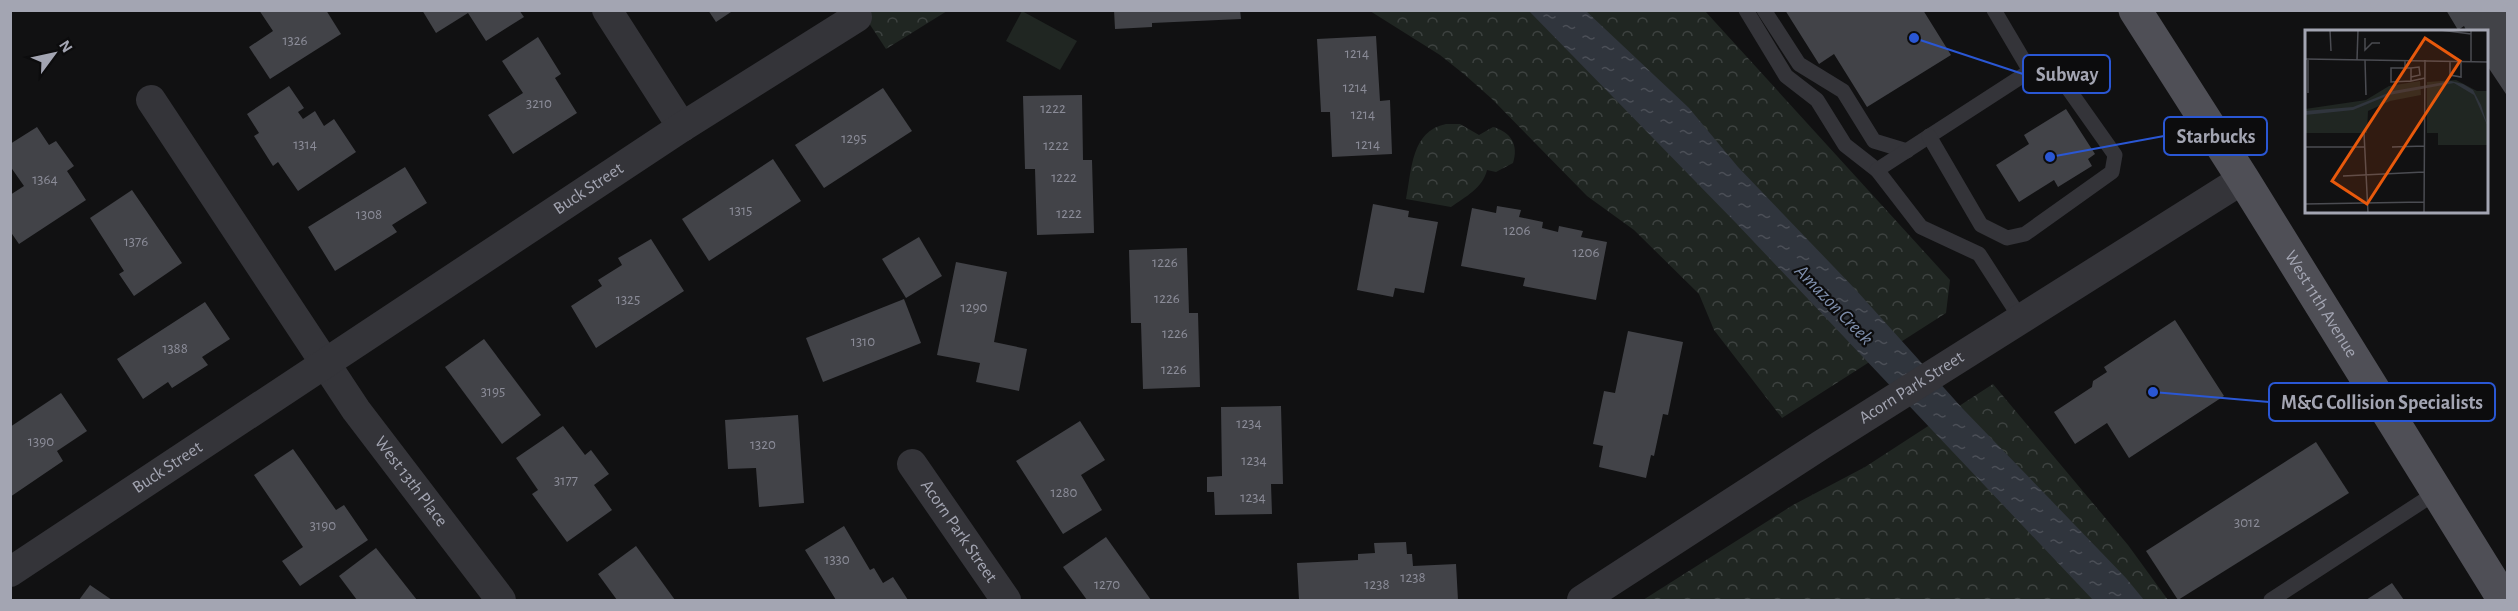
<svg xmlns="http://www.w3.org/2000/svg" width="2518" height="611" viewBox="0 0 2518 611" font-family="'Alegreya Sans',sans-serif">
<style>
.forest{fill:url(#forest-crowns)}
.pitch{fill:#202622}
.water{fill:url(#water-ripples)}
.building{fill:#424348}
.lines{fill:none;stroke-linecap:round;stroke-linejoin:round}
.service{stroke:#343439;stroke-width:15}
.minor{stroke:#343439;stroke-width:30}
.primary{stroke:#4f4f56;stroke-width:33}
.labels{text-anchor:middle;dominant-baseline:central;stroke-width:4.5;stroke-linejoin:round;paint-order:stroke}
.number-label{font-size:15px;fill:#8b8c98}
.street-label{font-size:18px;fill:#a3a5b2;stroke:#0c0c0d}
.water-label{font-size:20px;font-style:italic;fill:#7d8daa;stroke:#0c0c0d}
.inset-road{fill:none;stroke:#4b4c52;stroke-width:1.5}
.view{fill:#e8590c;fill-opacity:0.15;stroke:#e8590c;stroke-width:3}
.inset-edge{fill:none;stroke:#a3a5b2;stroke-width:3}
.leader{fill:none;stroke:#2a57d4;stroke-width:2}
.callout-dot{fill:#2a57d4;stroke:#0c0c0d;stroke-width:2}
.callout{fill:#0c0c0d;stroke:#2a57d4;stroke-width:2}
.callout-label{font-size:20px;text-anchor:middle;font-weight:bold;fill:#a3a5b2}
</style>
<defs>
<pattern id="forest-crowns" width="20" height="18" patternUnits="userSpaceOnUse" patternTransform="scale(1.5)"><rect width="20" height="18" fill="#202622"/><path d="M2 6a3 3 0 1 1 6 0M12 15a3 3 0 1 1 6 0" fill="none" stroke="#3d4240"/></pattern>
<pattern id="water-ripples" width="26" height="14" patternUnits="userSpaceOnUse" patternTransform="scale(1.5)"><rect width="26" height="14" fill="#30353d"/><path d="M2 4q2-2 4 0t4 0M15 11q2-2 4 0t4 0" fill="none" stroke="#4b4f57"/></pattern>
</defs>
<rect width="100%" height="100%" fill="#111112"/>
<g class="forest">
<polygon points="861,11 947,11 886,49"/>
<polygon points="1370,11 1705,11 1950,280 1946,313 1782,418 1714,330 1699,294 1634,230 1587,196 1492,99 1465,75 1440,55"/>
<path d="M1446,124H1460L1479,135L1493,127C1511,132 1519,145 1513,163L1496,172L1487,170C1483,188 1465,197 1451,207L1406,199C1412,169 1411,131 1446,124Z"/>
<polygon points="1993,384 2128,545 2168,600 1643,600 1793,505 1865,467"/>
</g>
<polygon class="pitch" points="1022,11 1077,41 1060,70 1006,41"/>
<polygon class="water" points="1529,11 1586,11 1689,108 1738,167 1856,290 1963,409 2126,578 2144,600 2093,600 1736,223"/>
<g class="building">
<polygon points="259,10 326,10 341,34 270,79 249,47 273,31"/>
<polygon points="422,10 519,10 524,17 486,41 468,13 436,33"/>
<polygon points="708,10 734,10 716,22"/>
<polygon points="1114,10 1240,10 1241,19 1152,23 1152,27 1115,29"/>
<polygon points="1785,10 1923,10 1951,55 1867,107 1834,54 1819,64"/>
<polygon points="2446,10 2508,10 2508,97 2486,64 2488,47 2486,32 2467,32 2464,26 2458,30"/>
<polygon points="1376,36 1380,101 1390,100 1392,154 1332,157 1330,112 1321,112 1317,39"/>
<polygon points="538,37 561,74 555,78 577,113 513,154 488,115 523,93 502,61"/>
<polygon points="289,86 304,108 298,112 303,119 315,111 324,126 334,119 356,152 298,191 278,162 273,166 254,136 259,133 247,114"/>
<polygon points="883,88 912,131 824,188 795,145"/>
<polygon points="1082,95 1083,160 1092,160 1094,233 1037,235 1035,169 1025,169 1023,96"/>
<polygon points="2066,109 2095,154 2088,159 2092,166 2058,187 2054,180 2019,202 1996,165 2029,144 2024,135"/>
<polygon points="37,127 49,145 56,141 74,166 67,171 86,200 19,244 10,231 10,195 24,186 10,166 10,144"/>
<polygon points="773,159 801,201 709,261 682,219"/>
<polygon points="405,167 427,203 392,225 397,232 335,271 308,227"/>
<polygon points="132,190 182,263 134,296 119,274 124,271 90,218"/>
<polygon points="1373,204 1409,211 1408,217 1438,222 1424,293 1395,288 1393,297 1357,290"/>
<polygon points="1497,206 1521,210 1519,217 1543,222 1542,228 1558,232 1559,226 1583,231 1581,237 1607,242 1596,300 1523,286 1525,278 1461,266 1472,208 1496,213"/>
<polygon points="919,237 942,276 906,298 882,259"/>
<polygon points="651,239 684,291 596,348 571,306 602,286 598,280 622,265 618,258"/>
<polygon points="1187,248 1189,313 1198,313 1200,387 1143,389 1141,323 1131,323 1129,250"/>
<polygon points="956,262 1007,272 994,342 1027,349 1019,391 976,382 980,363 937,355"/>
<polygon points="904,299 921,343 823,382 806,338"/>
<polygon points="205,302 230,339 202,357 208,365 172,388 168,382 143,399 117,359"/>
<polygon points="2175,320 2224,396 2129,458 2107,423 2075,444 2054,412 2092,387 2093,381 2107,372 2104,367"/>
<polygon points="1628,331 1683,342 1668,415 1663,414 1654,456 1651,455 1646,478 1599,467 1603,446 1593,444 1604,391 1615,393"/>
<polygon points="484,339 541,415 502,444 445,367"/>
<polygon points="61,393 87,431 57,451 63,461 10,497 10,427"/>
<polygon points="1281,406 1283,484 1271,484 1272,514 1215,515 1214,492 1207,492 1207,477 1222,476 1221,407"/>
<polygon points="798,415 804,503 759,507 756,468 728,469 725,420"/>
<polygon points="1080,421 1105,460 1081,475 1102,510 1063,534 1016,461"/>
<polygon points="563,426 585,455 591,450 609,474 594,485 612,510 567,542 532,494 538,490 516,458"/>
<polygon points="2316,442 2349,493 2178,600 2146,551"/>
<polygon points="293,449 336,510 344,505 368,540 300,586 282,561 303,547 254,475"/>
<polygon points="844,526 870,570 874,568 883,583 893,577 908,600 836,600 805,550"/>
<polygon points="1106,537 1151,600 1087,600 1063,567"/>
<polygon points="1406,542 1407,554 1412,554 1413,566 1456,564 1458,600 1299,600 1297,563 1358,560 1358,554 1375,553 1374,543"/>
<polygon points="636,546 675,600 617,600 598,574"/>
<polygon points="376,548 417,600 357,600 339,576"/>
<polygon points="2392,583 2404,600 2366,600"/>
<polygon points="90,585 112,600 79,600"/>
</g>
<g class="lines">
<g class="service">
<polyline points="1746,10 1786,76 1817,100 1845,145 1877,170"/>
<polyline points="1764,10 1799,64 1843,91 1874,141 1907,151"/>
<polyline points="1994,10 2030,71 1877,170 1921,227 1979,254 2021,319"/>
<polyline points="1929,136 1981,225 2007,238 2025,234 2112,172 2115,155 2067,87 2030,71"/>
<polyline points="2271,600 2437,492"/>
</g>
<g class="minor">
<polyline points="607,10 682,127"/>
<path id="s1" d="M151,100L356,410L501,600"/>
<path id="s2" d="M912,464L1006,600"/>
<path id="s3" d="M10,572L682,127L857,17"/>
<path id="s4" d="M1582,600L1821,445L2243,179"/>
</g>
<path class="primary" id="s5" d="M2135,10L2243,179L2504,600"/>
</g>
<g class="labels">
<g class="number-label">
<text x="295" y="40">1326</text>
<text x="1357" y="53">1214</text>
<text x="1355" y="87">1214</text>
<text x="539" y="103">3210</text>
<text x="1053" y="108">1222</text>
<text x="1363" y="114">1214</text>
<text x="854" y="138">1295</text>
<text x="305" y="144">1314</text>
<text x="1368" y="144">1214</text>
<text x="1056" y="145">1222</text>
<text x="1064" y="177">1222</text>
<text x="45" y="179">1364</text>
<text x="741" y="210">1315</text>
<text x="1069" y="213">1222</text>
<text x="369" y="214">1308</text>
<text x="1517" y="230">1206</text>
<text x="136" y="241">1376</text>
<text x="1586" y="252">1206</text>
<text x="1165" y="262">1226</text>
<text x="1167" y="298">1226</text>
<text x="628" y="299">1325</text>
<text x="974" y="307">1290</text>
<text x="1175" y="333">1226</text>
<text x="863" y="341">1310</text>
<text x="175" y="348">1388</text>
<text x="1174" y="369">1226</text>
<text x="493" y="391">3195</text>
<text x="1249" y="423">1234</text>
<text x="41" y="441">1390</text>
<text x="763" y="444">1320</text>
<text x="1254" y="460">1234</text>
<text x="566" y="480">3177</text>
<text x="1064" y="492">1280</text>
<text x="1253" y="497">1234</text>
<text x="2247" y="522">3012</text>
<text x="323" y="525">3190</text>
<text x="837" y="559">1330</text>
<text x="1413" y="577">1238</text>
<text x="1107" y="584">1270</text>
<text x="1377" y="584">1238</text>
</g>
<g class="street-label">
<text stroke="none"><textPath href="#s3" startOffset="694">Buck Street</textPath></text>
<text stroke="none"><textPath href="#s5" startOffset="348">West 11th Avenue</textPath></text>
<text stroke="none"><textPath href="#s4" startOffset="392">Acorn Park Street</textPath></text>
<text stroke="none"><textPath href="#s3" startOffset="189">Buck Street</textPath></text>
<text stroke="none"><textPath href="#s1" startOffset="462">West 13th Place</textPath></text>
<text stroke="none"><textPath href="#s2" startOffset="82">Acorn Park Street</textPath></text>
</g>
<g class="water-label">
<text transform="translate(1834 305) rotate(46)">Amazon Creek</text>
</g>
</g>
<g transform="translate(2305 30)">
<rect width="183" height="183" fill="#111112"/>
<path d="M151,50L172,61H183V115H133V103H122V52ZM115,51L116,65L85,71L63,81L62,103H0V79L61,70L84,56Z" fill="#202622"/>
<path d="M146,51L158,54L168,60L176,75L183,97L169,65L149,53L84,65L48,80L0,85V81L48,77L88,61Z" fill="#30353d"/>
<path class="inset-road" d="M25,0L26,21M135,0L166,4M60,8V20L67,13H75M0,29L183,32M52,30L53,0M60,30L61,65M100,30V38H86V52L106,51M145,31V45L156,47V31M166,31V0M100,38H106V51L120,48M106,38L114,37L115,45L106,47M3,63V29M59,103L63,183M0,117H59M87,117L120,116M38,146L119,142M0,174L119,172M119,183L120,30"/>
<path class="view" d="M120,8L155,31L62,174L27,151Z"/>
<rect width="183" height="183" class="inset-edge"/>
</g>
<path class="leader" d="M1914 38L2023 74M2050 157L2164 136M2153 392L2269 402"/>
<g class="callout-dot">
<circle cx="1914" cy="38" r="6"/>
<circle cx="2050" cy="157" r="6"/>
<circle cx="2153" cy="392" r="6"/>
</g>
<g class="callout">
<rect x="2023" y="55" width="87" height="38" rx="6"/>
<rect x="2164" y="117" width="103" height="38" rx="6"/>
<rect x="2269" y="383" width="226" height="38" rx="6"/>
</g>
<g class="callout-label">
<text x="2067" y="81">Subway</text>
<text x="2216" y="143">Starbucks</text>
<text x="2382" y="409">M&amp;G Collision Specialists</text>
</g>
<rect width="2518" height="611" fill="none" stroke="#a3a5b2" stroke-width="24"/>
<g transform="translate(54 54) rotate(57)" stroke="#0c0c0d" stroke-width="4.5" paint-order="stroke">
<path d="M0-4.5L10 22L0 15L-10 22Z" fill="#a3a5b2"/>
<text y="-9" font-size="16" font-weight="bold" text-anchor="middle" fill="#a3a5b2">N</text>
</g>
</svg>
